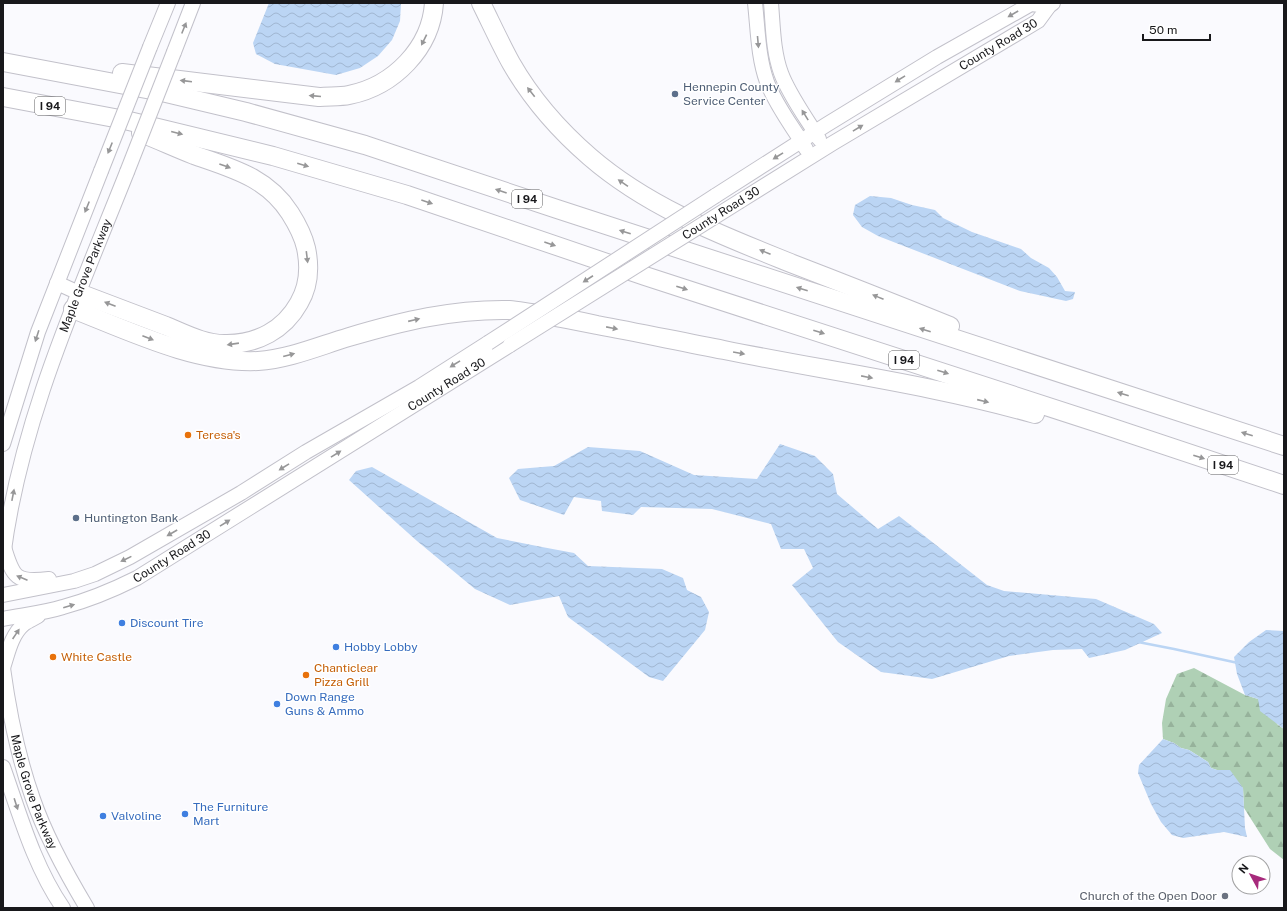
<svg xmlns="http://www.w3.org/2000/svg" width="1287" height="911" viewBox="0 0 1287 911" font-family="'Public Sans',sans-serif">
<style>
.forest{fill:url(#forest-firs)}
.water{fill:url(#water-waves)}
.lines{fill:none;stroke-linecap:round;stroke-linejoin:round}
.stream{stroke:#bbd5f4;stroke-width:2.5}
.secondary-casing{stroke:#c2c1ca;stroke-width:16}
.highway-casing{stroke:#c2c1ca;stroke-width:20}
.secondary{stroke:#fff;stroke-width:14}
.highway{stroke:#fff;stroke-width:18}
.secondary-bridge-casing{stroke:#c2c1ca;stroke-width:16;stroke-linecap:butt}
.secondary-bridge{stroke:#fff;stroke-width:14}
.oneway{fill:#979798}
.service-dot{fill:#5c6f8a;stroke:#fff;stroke-width:1.5}
.food-dot{fill:#e8710a;stroke:#fff;stroke-width:1.5}
.shop-dot{fill:#3f7fe0;stroke:#fff;stroke-width:1.5}
.worship-dot{fill:#6b7280;stroke:#fff;stroke-width:1.5}
.labels{text-anchor:middle;dominant-baseline:central;stroke-width:3;stroke-linejoin:round;paint-order:stroke}
.shield{fill:#fff;stroke:#5d5d5f;stroke-width:1}
.shield-label{font-size:11px;font-weight:bold;fill:#18181b}
.street-label{font-size:12px;fill:#18181b;stroke:#fff}
.service-label{font-size:12px;fill:#4e5e75;stroke:#fff;text-anchor:start}
.food-label{font-size:12px;fill:#c56008;stroke:#fff;text-anchor:start}
.shop-label{font-size:12px;fill:#366cbe;stroke:#fff;text-anchor:start}
.worship-label{font-size:12px;fill:#5b616d;stroke:#fff;text-anchor:end}
</style>
<defs>
<pattern id="forest-firs" width="22" height="20" patternUnits="userSpaceOnUse"><rect width="22" height="20" fill="#afd0b5"/><path d="M5 1l3.5 6h-7zM16 11l3.5 6h-7z" fill="#96b29b"/></pattern>
<pattern id="water-waves" width="16" height="10" patternUnits="userSpaceOnUse"><rect width="16" height="10" fill="#bbd5f4"/><path d="M0 5q4-4 8 0t8 0" fill="none" stroke="#a0b6d1"/></pattern>
</defs>
<rect width="100%" height="100%" fill="#fafafe"/>
<polygon class="forest" points="1194,668 1245,695 1258,699 1278,725 1284,729 1284,860 1270,849 1244,808 1243,788 1217,770 1211,768 1208,762 1189,750 1181,748 1174,743 1163,739 1162,723 1166,699 1177,674"/>
<g class="water">
<polygon points="269,3 401,3 400,21 392,40 378,56 360,68 336,75 275,64 256,54 253,43"/>
<polygon points="870,196 891,198 912,205 935,210 943,218 972,232 1021,249 1031,258 1049,268 1057,277 1065,291 1075,292 1073,299 1066,301 1020,291 878,236 862,227 853,215 855,205"/>
<polygon points="780,444 815,456 833,474 837,494 878,529 899,516 987,585 1004,591 1096,599 1154,624 1162,633 1125,650 1089,658 1082,649 1053,650 1009,656 932,679 881,672 838,642 792,585 813,568 804,549 781,549 771,524 712,509 641,507 633,515 602,511 601,501 574,497 564,515 520,500 509,478 518,469 554,466 588,447 640,451 694,475 757,479"/>
<polygon points="372,467 497,538 542,547 574,553 588,566 662,569 683,578 687,590 701,597 709,612 705,630 663,681 649,677 568,617 559,596 510,605 475,589 417,541 349,480 356,471"/>
<polygon points="1266,630 1284,631 1284,729 1260,711 1258,699 1245,695 1237,674 1234,657 1249,642"/>
<polygon points="1163,739 1174,743 1181,748 1189,750 1208,762 1211,768 1217,770 1230,770 1243,788 1245,828 1247,837 1224,832 1183,838 1172,835 1161,822 1151,804 1138,773 1139,765"/>
</g>
<g class="lines">
<polyline class="stream" points="1138,642 1174,649 1238,663"/>
<defs>
<g id="secondary">
<path d="M755,3C758,30 758,57 767,82C776,106 793,127 806,149"/>
<path d="M771,3C773,26 773,51 781,73C789,95 807,119 819,139"/>
<polyline points="150,47 168,3"/>
<polyline points="174,52 193,3"/>
<polyline points="715,196 826,125 937,57 1031,4 1049,6"/>
<path id="s1" d="M740,201L833,143L1038,21L1049,6L1053,3"/>
<polyline points="57,283 79,293"/>
<polyline points="3,444 38,332 101,171"/>
<path d="M4,547C13,578 16,583 49,579"/>
<path id="s2" d="M3,557C20,422 77,298 127,172"/>
<polyline points="3,595 74,581 95,574 130,557 241,493 306,452 419,387 488,343"/>
<path id="s3" d="M3,619C23,615 44,613 63,607C89,600 113,590 137,578L510,345"/>
<path id="s4" d="M3,668C9,712 18,757 33,799C46,837 66,873 87,908"/>
<path d="M3,668C8,653 11,635 24,624C28,621 33,619 38,616"/>
<path d="M3,767C20,815 34,866 63,908"/>
</g>
<g id="highway">
<path d="M481,3C491,23 500,43 511,63C531,98 560,131 590,157C649,208 721,235 793,264C845,284 898,305 950,326"/>
<polyline points="3,62 162,92 246,112 365,145 557,209 1284,446"/>
<path d="M122,73L319,97C329,96 340,97 349,95C394,86 431,48 434,3"/>
<polyline points="3,97 125,120 273,156 407,195 645,276 1101,424 1284,485"/>
<path d="M79,293C108,304 137,315 166,326C185,334 206,345 227,344C257,344 284,330 299,303C309,286 310,267 306,248C303,235 297,224 290,213C267,177 231,168 194,155C176,148 159,140 141,133"/>
<path d="M73,309C129,331 197,364 258,361C289,359 319,346 349,337C403,321 453,309 509,310C519,311 529,313 539,314C558,317 578,321 597,325C640,333 682,342 724,350C827,371 933,385 1035,414"/>
</g>
</defs>
<use href="#secondary" class="secondary-casing"/>
<use href="#highway" class="highway-casing"/>
<use href="#secondary" class="secondary"/>
<use href="#highway" class="highway"/>
<defs>
<g id="secondary-bridge">
<polyline points="101,171 150,47"/>
<polyline points="127,172 174,52"/>
<polyline points="488,343 715,196"/>
<polyline points="510,345 740,201"/>
</g>
</defs>
<use href="#secondary-bridge" class="secondary-bridge-casing"/>
<use href="#secondary-bridge" class="secondary-bridge"/>
</g>
<defs><path id="oneway-solid" d="M-6-.8H1V-3.2L6.5 0L1 3.2V.8H-6Z"/></defs>
<g class="oneway">
<use href="#oneway-solid" transform="translate(1013 14) rotate(150)"/>
<use href="#oneway-solid" transform="translate(184 28) rotate(-68)"/>
<use href="#oneway-solid" transform="translate(424 40) rotate(116)"/>
<use href="#oneway-solid" transform="translate(758 42) rotate(85)"/>
<use href="#oneway-solid" transform="translate(900 79) rotate(148)"/>
<use href="#oneway-solid" transform="translate(186 81) rotate(-173)"/>
<use href="#oneway-solid" transform="translate(531 92) rotate(-128)"/>
<use href="#oneway-solid" transform="translate(315 96) rotate(-175)"/>
<use href="#oneway-solid" transform="translate(805 115) rotate(-122)"/>
<use href="#oneway-solid" transform="translate(858 128) rotate(-31)"/>
<use href="#oneway-solid" transform="translate(177 133) rotate(14)"/>
<use href="#oneway-solid" transform="translate(110 148) rotate(112)"/>
<use href="#oneway-solid" transform="translate(778 156) rotate(148)"/>
<use href="#oneway-solid" transform="translate(303 165) rotate(16)"/>
<use href="#oneway-solid" transform="translate(225 166) rotate(20)"/>
<use href="#oneway-solid" transform="translate(623 183) rotate(-146)"/>
<use href="#oneway-solid" transform="translate(501 191) rotate(-161)"/>
<use href="#oneway-solid" transform="translate(427 202) rotate(19)"/>
<use href="#oneway-solid" transform="translate(87 207) rotate(112)"/>
<use href="#oneway-solid" transform="translate(625 232) rotate(-162)"/>
<use href="#oneway-solid" transform="translate(550 244) rotate(19)"/>
<use href="#oneway-solid" transform="translate(765 252) rotate(-158)"/>
<use href="#oneway-solid" transform="translate(307 257) rotate(83)"/>
<use href="#oneway-solid" transform="translate(588 279) rotate(147)"/>
<use href="#oneway-solid" transform="translate(682 288) rotate(18)"/>
<use href="#oneway-solid" transform="translate(802 289) rotate(-162)"/>
<use href="#oneway-solid" transform="translate(878 297) rotate(-158)"/>
<use href="#oneway-solid" transform="translate(110 304) rotate(-159)"/>
<use href="#oneway-solid" transform="translate(414 320) rotate(-13)"/>
<use href="#oneway-solid" transform="translate(612 328) rotate(11)"/>
<use href="#oneway-solid" transform="translate(925 330) rotate(-162)"/>
<use href="#oneway-solid" transform="translate(819 332) rotate(18)"/>
<use href="#oneway-solid" transform="translate(37 336) rotate(108)"/>
<use href="#oneway-solid" transform="translate(148 338) rotate(21)"/>
<use href="#oneway-solid" transform="translate(233 344) rotate(172)"/>
<use href="#oneway-solid" transform="translate(739 353) rotate(10)"/>
<use href="#oneway-solid" transform="translate(289 355) rotate(-15)"/>
<use href="#oneway-solid" transform="translate(455 364) rotate(148)"/>
<use href="#oneway-solid" transform="translate(943 372) rotate(18)"/>
<use href="#oneway-solid" transform="translate(867 377) rotate(11)"/>
<use href="#oneway-solid" transform="translate(1123 394) rotate(-162)"/>
<use href="#oneway-solid" transform="translate(983 401) rotate(13)"/>
<use href="#oneway-solid" transform="translate(1247 434) rotate(-163)"/>
<use href="#oneway-solid" transform="translate(336 454) rotate(-32)"/>
<use href="#oneway-solid" transform="translate(1199 457) rotate(18)"/>
<use href="#oneway-solid" transform="translate(284 467) rotate(148)"/>
<use href="#oneway-solid" transform="translate(13 495) rotate(-79)"/>
<use href="#oneway-solid" transform="translate(225 523) rotate(-32)"/>
<use href="#oneway-solid" transform="translate(172 533) rotate(150)"/>
<use href="#oneway-solid" transform="translate(126 559) rotate(154)"/>
<use href="#oneway-solid" transform="translate(22 578) rotate(-157)"/>
<use href="#oneway-solid" transform="translate(69 606) rotate(-16)"/>
<use href="#oneway-solid" transform="translate(16 634) rotate(-56)"/>
<use href="#oneway-solid" transform="translate(16 804) rotate(72)"/>
</g>
<g class="service-dot">
<circle cx="675" cy="94" r="4"/>
<circle cx="76" cy="518" r="4"/>
</g>
<g class="food-dot">
<circle cx="188" cy="435" r="4"/>
<circle cx="53" cy="657" r="4"/>
<circle cx="306" cy="675" r="4"/>
</g>
<g class="shop-dot">
<circle cx="122" cy="623" r="4"/>
<circle cx="336" cy="647" r="4"/>
<circle cx="277" cy="704" r="4"/>
<circle cx="185" cy="814" r="4"/>
<circle cx="103" cy="816" r="4"/>
</g>
<circle class="worship-dot" cx="1225" cy="896" r="4"/>
<g class="labels">
<g class="shield">
<rect x="35" y="97" width="30" height="18" rx="3"/>
<rect x="512" y="190" width="30" height="18" rx="3"/>
<rect x="889" y="351" width="30" height="18" rx="3"/>
<rect x="1208" y="456" width="30" height="18" rx="3"/>
</g>
<g class="shield-label">
<text x="50" y="106">I 94</text>
<text x="527" y="199">I 94</text>
<text x="904" y="360">I 94</text>
<text x="1223" y="465">I 94</text>
</g>
<g class="street-label">
<text stroke="none"><textPath href="#s1" startOffset="302">County Road 30</textPath></text>
<text transform="translate(721 213) rotate(-32)">County Road 30</text>
<text stroke="none"><textPath href="#s2" startOffset="294">Maple Grove Parkway</textPath></text>
<text stroke="none"><textPath href="#s3" startOffset="506">County Road 30</textPath></text>
<text stroke="none"><textPath href="#s3" startOffset="182">County Road 30</textPath></text>
<text stroke="none"><textPath href="#s4" startOffset="128">Maple Grove Parkway</textPath></text>
</g>
<g class="service-label">
<text x="683" y="87">Hennepin County<tspan x="683" dy="14">Service Center</tspan></text>
<text x="84" y="518">Huntington Bank</text>
</g>
<g class="food-label">
<text x="196" y="435">Teresa's</text>
<text x="61" y="657">White Castle</text>
<text x="314" y="668">Chanticlear<tspan x="314" dy="14">Pizza Grill</tspan></text>
</g>
<g class="shop-label">
<text x="130" y="623">Discount Tire</text>
<text x="344" y="647">Hobby Lobby</text>
<text x="285" y="697">Down Range<tspan x="285" dy="14">Guns &amp; Ammo</tspan></text>
<text x="193" y="807">The Furniture<tspan x="193" dy="14">Mart</tspan></text>
<text x="111" y="816">Valvoline</text>
</g>
<g class="worship-label">
<text x="1217" y="896">Church of the Open Door</text>
</g>
</g>
<rect width="1287" height="911" fill="none" stroke="#18181b" stroke-width="8"/>
<g transform="translate(1251 875) rotate(310)"><circle r="19" fill="#ffffff" stroke="#a3a3a4"/>
<path d="M0-3L7 15L0 10L-7 15Z" fill="#a72a7c"/>
<text y="-6" font-size="11" font-weight="bold" text-anchor="middle" fill="#18181b">N</text>
</g>
<path d="M1143 34v6h67v-6" fill="none" stroke="#18181b" stroke-width="2"/>
<text x="1149" y="34" font-size="12" fill="#18181b" stroke="#ffffff" stroke-width="3" paint-order="stroke">50 m</text>
</svg>
